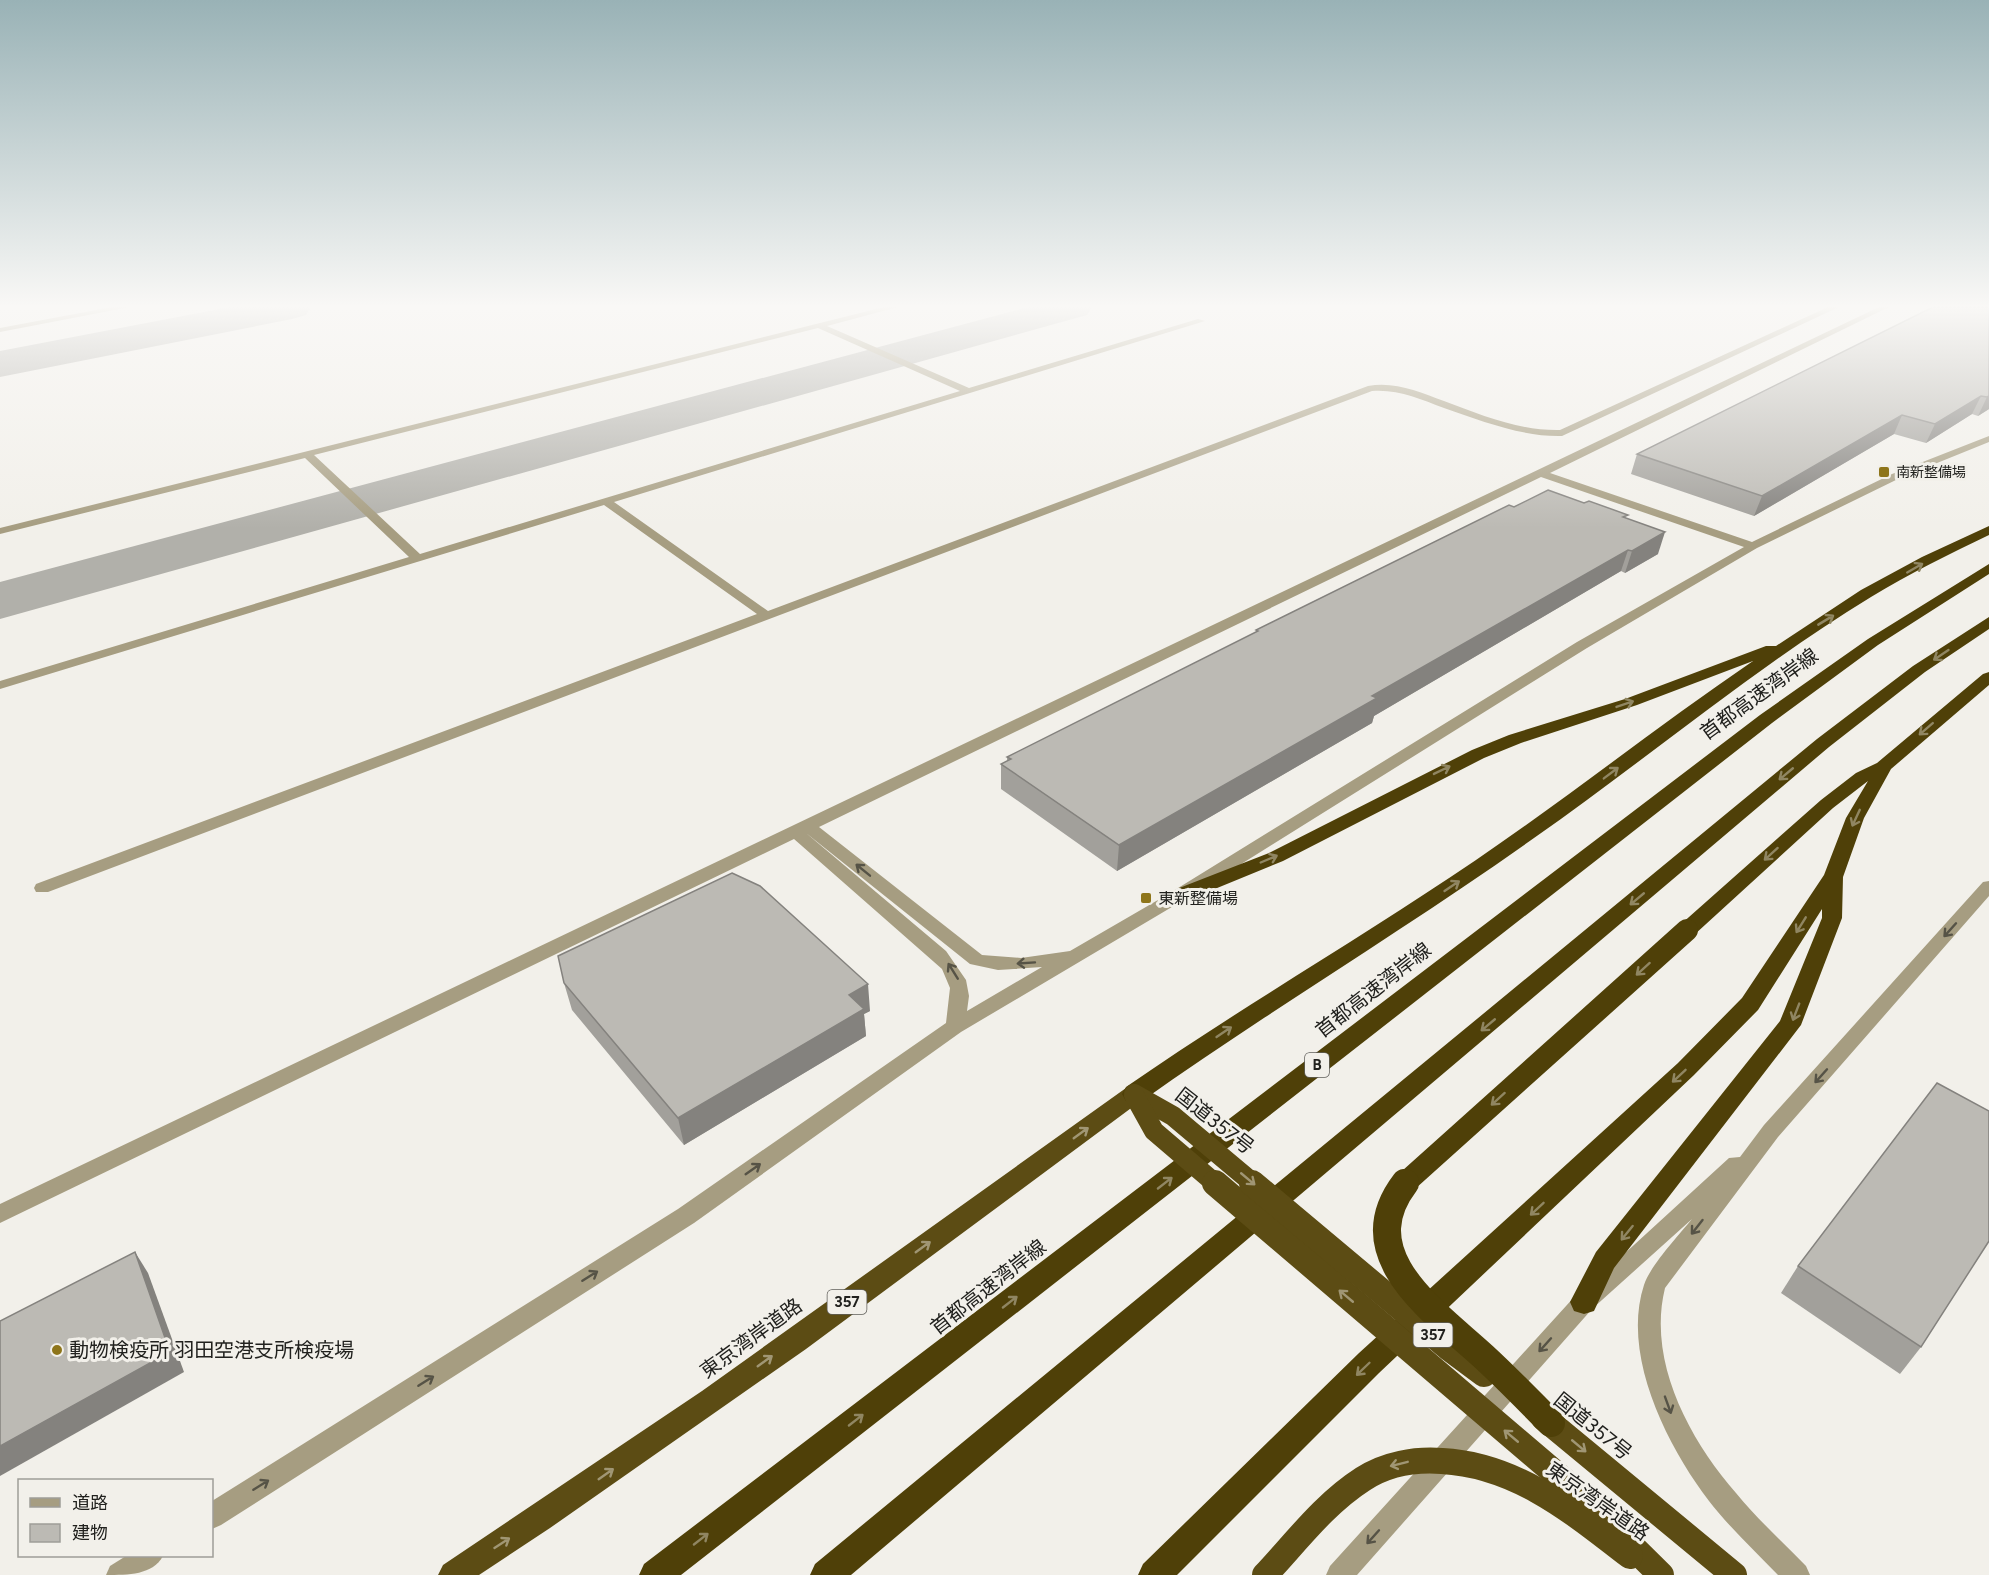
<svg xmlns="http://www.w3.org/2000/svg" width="1989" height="1575" viewBox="0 0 1989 1575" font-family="Figtree,'Noto Sans JP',sans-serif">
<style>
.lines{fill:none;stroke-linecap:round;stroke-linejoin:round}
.taxiway{fill:#b1b0aa;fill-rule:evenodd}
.service{fill:#a69d81;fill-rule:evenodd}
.tertiary{fill:#a69d81;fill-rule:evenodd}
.trunk{fill:#5c4c14;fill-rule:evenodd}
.motorway{fill:#4f4008;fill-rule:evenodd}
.trunk-bridge-far1{stroke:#5c4c14;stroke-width:20}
.trunk-bridge{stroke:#5c4c14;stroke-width:26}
.motorway-bridge-far1{stroke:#4f4008;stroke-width:22}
.motorway-bridge{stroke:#4f4008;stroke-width:28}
.wall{fill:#a2a09b}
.shaded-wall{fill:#84827e}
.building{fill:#bcbab4;stroke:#84827e;stroke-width:1.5}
.oneway{stroke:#908662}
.oneway2{stroke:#565346}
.oneway3{stroke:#a09674}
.poi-dot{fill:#8e751a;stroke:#f2f0ea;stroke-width:2}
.labels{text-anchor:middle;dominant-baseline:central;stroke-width:6;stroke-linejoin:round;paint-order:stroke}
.far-poi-label{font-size:14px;fill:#21211e;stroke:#f2f0ea;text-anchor:start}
.shield{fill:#f2f0ea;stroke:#605f5b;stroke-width:1.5}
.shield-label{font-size:15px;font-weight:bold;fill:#21211e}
.poi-label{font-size:16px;fill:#21211e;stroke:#f2f0ea;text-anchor:start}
.near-street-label{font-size:20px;fill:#21211e;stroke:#f2f0ea}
.near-poi-label{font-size:20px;fill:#21211e;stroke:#f2f0ea;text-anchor:start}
</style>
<rect width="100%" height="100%" fill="#f2f0ea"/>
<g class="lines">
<g class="taxiway">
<polygon points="230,307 311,307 306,315 292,319 0,377 0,351"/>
<polygon points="1028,307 1092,307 1087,315 0,619 0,582"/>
</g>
<g class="service">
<polygon points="112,307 130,307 0,332 0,328"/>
<path d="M884,307H898L827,326L969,388L1198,319L1205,321L614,502L768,611L1368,386C1395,381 1419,392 1444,401C1481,415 1520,431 1560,430L1828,307H1839L1562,436C1522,437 1482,421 1444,408C1420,399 1398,389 1372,391L48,892H36L34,888L36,884L757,614L604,505L0,689V681L409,557L305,458L0,534V528ZM818,328L960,391L420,554L314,455Z"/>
</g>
<g class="tertiary">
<path d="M1879,307H1889L1550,473L1752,542L1892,474L1989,436V442L1900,478L1757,548L1587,648L1182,901L961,1032L694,1223L221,1525L212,1529V1501L678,1209L946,1023L950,988L942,969L794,839L0,1223V1204ZM1541,477L1744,547L1577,642L1170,893L1070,951L1021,958L982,955L819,827ZM806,833L970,964L998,970L1042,967L967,1011L969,996L966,980L946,951Z"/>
<path d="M1989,881V896L1778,1137L1665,1288C1647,1361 1689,1439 1736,1493C1757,1519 1783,1542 1806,1566L1810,1575H1778C1755,1551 1730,1528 1709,1501C1667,1446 1621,1355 1644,1285C1650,1266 1679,1235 1692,1219L1592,1309L1357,1575H1326L1330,1566L1576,1295L1611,1266L1729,1158L1740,1157L1764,1125L1983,882Z"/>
<path d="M126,1556H163C153,1575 128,1575 106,1575L110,1566Z"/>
</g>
<polygon class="trunk" points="1134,1086 1142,1088 1145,1094 1142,1100 806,1349 550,1528 479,1575 438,1575 443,1565 702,1391 1126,1088"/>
<g class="motorway">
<path d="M1989,526V535C1949,554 1909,574 1871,597C1753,669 1647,759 1534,838C1406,929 1270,1010 1142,1101L1134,1103L1126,1101L1122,1094L1126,1087C1240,1008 1361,938 1476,860C1570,796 1659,725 1753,661L1637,705L1521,743L1484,758L1283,861L1183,902L1176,904L1169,902L1166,897L1169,892L1269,853L1472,750L1509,735L1625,699L1766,646H1776L1861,590L1922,557Z"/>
<polygon points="1989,564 1989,574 1878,645 1772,723 681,1575 639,1575 644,1564 1760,715 1868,639"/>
<polygon points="1989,617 1989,629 1925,672 1829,747 851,1575 810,1575 815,1564 1817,739 1913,666"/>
<polygon points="1989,672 1989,685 1891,769 1864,818 1843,877 1842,918 1801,1025 1614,1268 1594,1311 1584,1314 1574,1311 1570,1302 1596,1252 1780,1021 1822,918 1822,909 1758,1010 1694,1075 1379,1373 1177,1575 1138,1575 1143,1564 1359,1353 1678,1063 1742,998 1824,875 1846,818 1868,781 1833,808 1694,935 1687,937 1680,935 1677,930 1680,925 1821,800 1856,773 1877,763 1983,674"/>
</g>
<g class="trunk-bridge-far1">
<polyline points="1134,1094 1173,1116 1254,1184"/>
<polyline points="1134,1095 1154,1131 1216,1184"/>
</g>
<g class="trunk-bridge">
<polyline points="1215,1183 1576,1491 1661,1575"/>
<polyline points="1252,1183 1449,1348 1484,1374"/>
<polyline points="1544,1418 1734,1575"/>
<path d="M1265,1575C1296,1542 1324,1504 1363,1479C1386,1464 1415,1459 1442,1461C1517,1465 1573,1512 1630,1556"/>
</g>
<polyline class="motorway-bridge-far1" points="1404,1184 1687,930"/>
<path class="motorway-bridge" d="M1405,1183C1350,1255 1434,1311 1483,1356C1506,1377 1528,1400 1551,1423"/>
</g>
<g class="wall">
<polygon points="1989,307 1989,409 1978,416 1972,414 1926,443 1894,434 1754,516 1631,474 1637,454"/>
<polygon points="1584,503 1626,518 1658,554 1625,573 1621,571 1374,716 1372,723 1117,871 1001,789 1001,764 1007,761 1007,757 1256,632 1256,630 1514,507"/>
<polygon points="564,983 870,1011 864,1014 866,1036 684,1145 572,1010"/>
<polygon points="1798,1266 1921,1347 1900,1374 1781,1293"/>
</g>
<g class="shaded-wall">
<polygon points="1981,396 1972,414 1926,443 1935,424"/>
<polygon points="1989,396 1989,409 1978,416 1987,397"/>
<polygon points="1902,415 1894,434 1754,516 1762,496"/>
<polygon points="1665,532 1658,554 1625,573 1632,551"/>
<polygon points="1628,550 1621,571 1374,716 1372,723 1117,871 1119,845 1372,696"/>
<polygon points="868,984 870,1011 864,1014 866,1036 684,1145 678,1118 849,995"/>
<polygon points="135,1252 148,1273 184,1372 0,1476 0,1446"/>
</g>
<g class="building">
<polygon points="1933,307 1989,307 1989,396 1987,397 1981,396 1935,424 1902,415 1762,496 1637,454"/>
<polygon points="1548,490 1584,503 1589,501 1628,515 1623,517 1665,532 1632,551 1628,550 1372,696 1377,698 1119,845 1001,764 1011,759 1007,757 1258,631 1256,630 1509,505 1514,507"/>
<polygon points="732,873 760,886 868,984 849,995 864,1009 678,1118 564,983 558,956"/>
<polygon points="1937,1083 1989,1111 1989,1241 1921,1347 1798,1266"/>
<polygon points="135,1252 170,1352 0,1446 0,1321"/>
</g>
<defs><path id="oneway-shaft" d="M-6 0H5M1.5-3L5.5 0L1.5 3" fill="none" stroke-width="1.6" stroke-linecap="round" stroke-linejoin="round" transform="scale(1.5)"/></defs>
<g class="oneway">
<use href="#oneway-shaft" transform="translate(1915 568) rotate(-30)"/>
<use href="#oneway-shaft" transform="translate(1826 620) rotate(-31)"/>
<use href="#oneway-shaft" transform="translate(1941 655) rotate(146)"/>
<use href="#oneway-shaft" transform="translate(1625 704) rotate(-19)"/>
<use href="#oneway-shaft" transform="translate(1926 729) rotate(139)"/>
<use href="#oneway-shaft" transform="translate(1442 770) rotate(-26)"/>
<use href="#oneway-shaft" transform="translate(1611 773) rotate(-37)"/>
<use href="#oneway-shaft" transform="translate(1786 774) rotate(140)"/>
<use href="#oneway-shaft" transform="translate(1856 818) rotate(115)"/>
<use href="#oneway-shaft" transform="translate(1771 854) rotate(138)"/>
<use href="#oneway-shaft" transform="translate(1269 859) rotate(-23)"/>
<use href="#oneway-shaft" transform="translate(1452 886) rotate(-34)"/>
<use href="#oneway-shaft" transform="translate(1637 899) rotate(140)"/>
<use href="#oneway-shaft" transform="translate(1801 925) rotate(122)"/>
<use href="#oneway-shaft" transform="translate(1643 969) rotate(138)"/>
<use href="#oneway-shaft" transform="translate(1796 1012) rotate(111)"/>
<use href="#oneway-shaft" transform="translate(1488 1025) rotate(140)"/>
<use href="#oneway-shaft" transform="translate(1224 1032) rotate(-34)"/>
<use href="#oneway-shaft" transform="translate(1679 1076) rotate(137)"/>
<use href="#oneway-shaft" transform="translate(1498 1099) rotate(138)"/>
<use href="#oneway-shaft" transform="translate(1165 1183) rotate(-38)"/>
<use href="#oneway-shaft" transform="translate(1537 1209) rotate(137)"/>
<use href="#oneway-shaft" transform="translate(1627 1233) rotate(129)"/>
<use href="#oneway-shaft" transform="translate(1010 1302) rotate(-38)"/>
<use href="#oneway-shaft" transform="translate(1363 1369) rotate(136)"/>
<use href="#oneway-shaft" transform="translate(856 1420) rotate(-38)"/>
<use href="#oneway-shaft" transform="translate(701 1539) rotate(-38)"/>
</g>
<g class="oneway2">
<use href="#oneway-shaft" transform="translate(863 870) rotate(-141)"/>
<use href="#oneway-shaft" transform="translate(1950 930) rotate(132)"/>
<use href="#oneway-shaft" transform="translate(1026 963) rotate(176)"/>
<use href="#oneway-shaft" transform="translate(953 971) rotate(-122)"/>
<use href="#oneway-shaft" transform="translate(1821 1076) rotate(132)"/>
<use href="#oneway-shaft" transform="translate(753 1169) rotate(-35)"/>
<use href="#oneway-shaft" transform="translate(1697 1227) rotate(128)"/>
<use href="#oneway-shaft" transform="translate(590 1276) rotate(-32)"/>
<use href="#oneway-shaft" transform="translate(1545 1345) rotate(132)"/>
<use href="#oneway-shaft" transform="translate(426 1381) rotate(-32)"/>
<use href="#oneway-shaft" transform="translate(1668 1405) rotate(70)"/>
<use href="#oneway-shaft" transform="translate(261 1485) rotate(-32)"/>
<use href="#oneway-shaft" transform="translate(1373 1537) rotate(132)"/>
</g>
<g class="oneway3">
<use href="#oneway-shaft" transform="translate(1081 1133) rotate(-36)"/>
<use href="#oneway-shaft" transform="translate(1248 1179) rotate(40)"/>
<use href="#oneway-shaft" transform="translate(923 1247) rotate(-36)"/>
<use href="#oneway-shaft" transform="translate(1346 1296) rotate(-140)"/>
<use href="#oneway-shaft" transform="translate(765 1361) rotate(-36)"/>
<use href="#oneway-shaft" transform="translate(1511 1436) rotate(-140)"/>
<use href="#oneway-shaft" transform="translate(1579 1446) rotate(40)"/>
<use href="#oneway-shaft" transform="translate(1399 1464) rotate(166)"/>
<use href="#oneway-shaft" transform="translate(606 1474) rotate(-35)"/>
<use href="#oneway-shaft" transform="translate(502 1543) rotate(-33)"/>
</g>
<linearGradient id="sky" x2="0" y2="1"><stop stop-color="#99b2b6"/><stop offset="0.58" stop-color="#f9f8f6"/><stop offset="1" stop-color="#f9f8f6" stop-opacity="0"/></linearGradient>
<rect width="1989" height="528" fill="url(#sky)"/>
<g class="poi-dot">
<rect x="1878" y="466" width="12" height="12" rx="3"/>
<rect x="1140" y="892" width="12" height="12" rx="3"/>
<circle cx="57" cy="1350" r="6"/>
</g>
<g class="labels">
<g class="far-poi-label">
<text x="1896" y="472">南新整備場</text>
</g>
<g class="shield">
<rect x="1305" y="1053" width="24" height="24" rx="4.5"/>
<rect x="827.5" y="1290" width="39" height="24" rx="4.5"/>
<rect x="1413.5" y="1323" width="39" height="24" rx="4.5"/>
</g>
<g class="shield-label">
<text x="1317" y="1065">B</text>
<text x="847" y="1302">357</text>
<text x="1433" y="1335">357</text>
</g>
<g class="poi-label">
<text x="1158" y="898">東新整備場</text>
</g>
<g class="near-street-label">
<text transform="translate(1759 694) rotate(-36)">首都高速湾岸線</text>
<text transform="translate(1373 990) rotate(-38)">首都高速湾岸線</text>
<text transform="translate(1215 1121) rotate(38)">国道357号</text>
<text transform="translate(988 1287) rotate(-38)">首都高速湾岸線</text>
<text transform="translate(751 1338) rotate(-36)">東京湾岸道路</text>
<text transform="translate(1593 1426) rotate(39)">国道357号</text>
<text transform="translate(1598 1501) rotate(35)">東京湾岸道路</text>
</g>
<g class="near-poi-label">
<text x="69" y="1350">動物検疫所 羽田空港支所検疫場</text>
</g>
</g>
<rect x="18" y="1479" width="195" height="78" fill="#f2f0ea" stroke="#9e9d98" stroke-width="1.5"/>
<rect x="30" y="1498" width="30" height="9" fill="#a69d81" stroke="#9e9d98" stroke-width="1.5"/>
<text x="72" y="1509" font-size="18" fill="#21211e">道路</text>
<rect x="30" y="1524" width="30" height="18" fill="#bcbab4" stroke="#9e9d98" stroke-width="1.5"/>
<text x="72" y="1539" font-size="18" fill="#21211e">建物</text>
</svg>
